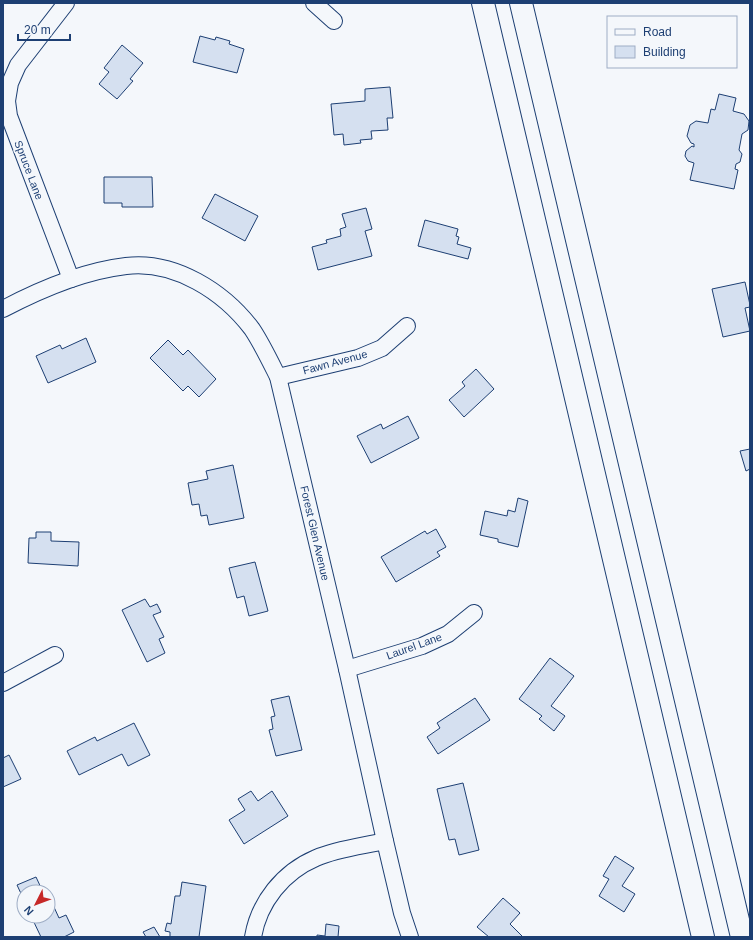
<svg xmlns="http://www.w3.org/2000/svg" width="753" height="940" viewBox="0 0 753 940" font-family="Helvetica,sans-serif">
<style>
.building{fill:#d5e0f0;stroke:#1d3f73}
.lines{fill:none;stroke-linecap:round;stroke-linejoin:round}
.minor-casing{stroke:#1d3f73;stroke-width:18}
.trunk-casing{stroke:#1d3f73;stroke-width:24}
.minor{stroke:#f4f7fb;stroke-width:16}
.trunk{stroke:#f4f7fb;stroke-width:22}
.labels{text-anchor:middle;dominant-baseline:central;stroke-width:3;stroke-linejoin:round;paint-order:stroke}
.street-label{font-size:11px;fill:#1d3f73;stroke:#f4f7fb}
</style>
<rect width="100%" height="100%" fill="#f4f7fb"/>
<g class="building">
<polygon points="200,36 215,40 216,37 230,41 229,44 244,49 237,73 193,62"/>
<polygon points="122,45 143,63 130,79 133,81 117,99 99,84 109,72 104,68"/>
<polygon points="390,87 393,118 387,118 388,130 371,131 372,139 360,140 361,143 344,145 343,134 334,135 331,104 365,101 365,89"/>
<polygon points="719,94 736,98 733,111 744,114 749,121 748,130 742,134 739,150 742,154 740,162 736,164 735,169 738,170 734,189 690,180 694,163 688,161 685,156 686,151 692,146 694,147 694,144 691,143 687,136 690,125 696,121 708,123 711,109 715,110"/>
<polygon points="104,177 152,177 153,207 122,207 122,203 104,203"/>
<polygon points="215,194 258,216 245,241 202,218"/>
<polygon points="366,208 372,229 365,231 372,256 318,270 312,247 327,243 326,240 341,236 340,229 346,227 342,214"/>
<polygon points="425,220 458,229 456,236 459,237 457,244 471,248 468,259 418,246"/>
<polygon points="745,282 750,305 750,307 745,308 750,331 723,337 712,289"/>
<polygon points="86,338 96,362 48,383 36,356 60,345 62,349"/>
<polygon points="168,340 183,355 188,350 216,379 199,397 188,386 183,391 150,358"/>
<polygon points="476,369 494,389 464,417 449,400 465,386 462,382"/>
<polygon points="408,416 419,438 371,463 357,436 381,424 383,429"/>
<polygon points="750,449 750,469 746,471 740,451"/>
<polygon points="233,465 244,518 209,525 207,515 201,516 199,504 192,505 188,483 208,479 206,471"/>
<polygon points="518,498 528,501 518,547 498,542 498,539 480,535 485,511 507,516 508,510 515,512"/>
<polygon points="436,529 446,547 437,552 440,556 396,582 381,557 425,531 427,534"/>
<polygon points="36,532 51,532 51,541 79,542 78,566 28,563 29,538 36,538"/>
<polygon points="255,562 268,611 249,616 244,596 237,598 229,568"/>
<polygon points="145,599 150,607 157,604 161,612 153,615 164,637 159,639 165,653 147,662 122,610"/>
<polygon points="550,658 574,676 551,706 565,716 554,731 539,719 542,716 519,699"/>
<polygon points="289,696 302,750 276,756 269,730 273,729 271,717 275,716 271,700"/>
<polygon points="475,698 490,720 438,754 427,737 440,728 437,723"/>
<polygon points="134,723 150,755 128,766 122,754 79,775 67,751 95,737 97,741"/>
<polygon points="9,755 21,779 3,787 3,758"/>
<polygon points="463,783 479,850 459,855 455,839 449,840 437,789"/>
<polygon points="251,791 258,801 272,791 288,816 244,844 229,820 245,810 238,799"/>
<polygon points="615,856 634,868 622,886 635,894 624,912 599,896 609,879 603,876"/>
<polygon points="36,877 43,892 24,892 24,900 17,885"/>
<polygon points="182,882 206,886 199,937 170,937 170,932 165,931 167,923 171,924 175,896 180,896"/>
<polygon points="48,894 59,918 66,915 74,932 64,937 41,937 31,916 48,916"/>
<polygon points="503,898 520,913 510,924 523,937 489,937 477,927"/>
<polygon points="326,924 339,926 338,937 317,937 317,935 325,936"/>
<polygon points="154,927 160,937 146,937 143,932"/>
</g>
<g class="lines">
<defs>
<g id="minor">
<polyline points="66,3 18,65 10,83 7,101 9,116 71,279"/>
<polyline points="314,3 334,21"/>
<path d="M3,309C41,289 83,271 126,266C175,260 224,292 252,329C262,344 270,361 278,377L347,669L385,841L402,913L410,937"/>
<polyline points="278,377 358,358 382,348 407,326"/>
<polyline points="347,669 422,646 448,634 474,613"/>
<polyline points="3,683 55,655"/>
<path d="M253,937C259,902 283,872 316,858C336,849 363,846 385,841"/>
</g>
<g id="trunk">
<polyline points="483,3 703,937"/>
<polyline points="521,3 742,937"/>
</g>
</defs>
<use href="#minor" class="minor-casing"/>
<use href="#trunk" class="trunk-casing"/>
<use href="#minor" class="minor"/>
<use href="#trunk" class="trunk"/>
</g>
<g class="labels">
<g class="street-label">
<text transform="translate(29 170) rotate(69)">Spruce Lane</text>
<text transform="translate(335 362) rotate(-15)">Fawn Avenue</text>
<text transform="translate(315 533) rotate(77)">Forest Glen Avenue</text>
<text transform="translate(414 646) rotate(-20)">Laurel Lane</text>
</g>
</g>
<rect width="753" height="940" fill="none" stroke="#1d3f73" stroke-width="8"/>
<rect x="607" y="16" width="130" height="52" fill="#f4f7fb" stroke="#9eadc5"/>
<rect x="615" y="29" width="20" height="6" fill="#f4f7fb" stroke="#9eadc5"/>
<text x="643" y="36" font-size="12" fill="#1d3f73">Road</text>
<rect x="615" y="46" width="20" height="12" fill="#d5e0f0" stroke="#9eadc5"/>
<text x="643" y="56" font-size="12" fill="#1d3f73">Building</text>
<g transform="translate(36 904) rotate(228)"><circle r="19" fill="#f4f7fb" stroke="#9eadc5"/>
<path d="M0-3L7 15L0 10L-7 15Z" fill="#c62828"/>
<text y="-6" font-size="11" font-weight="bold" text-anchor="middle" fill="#1d3f73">N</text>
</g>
<path d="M18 34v6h52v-6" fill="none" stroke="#1d3f73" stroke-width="2"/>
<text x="24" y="34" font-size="12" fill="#1d3f73" stroke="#f4f7fb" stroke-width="3" paint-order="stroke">20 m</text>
</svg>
